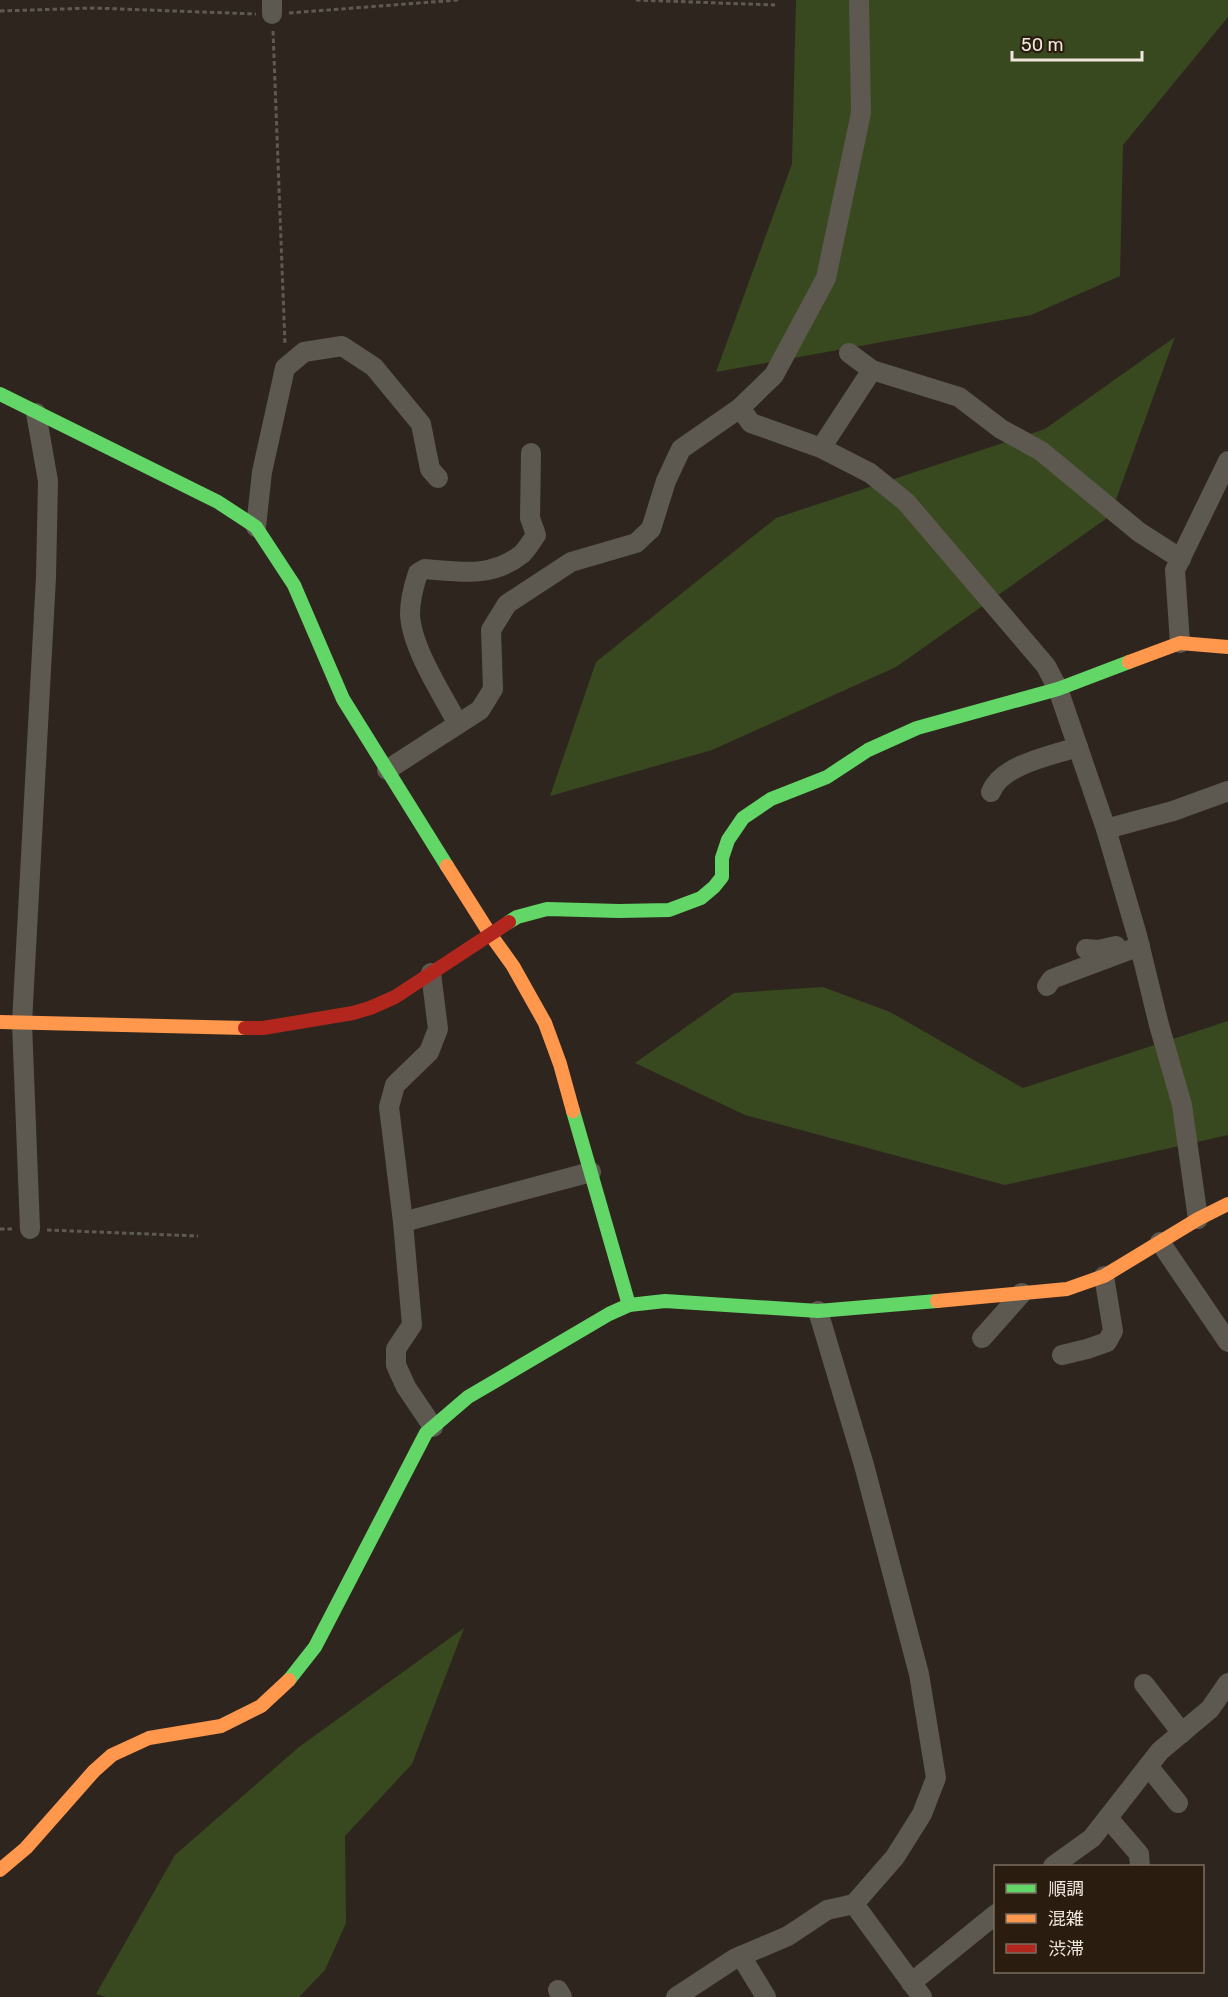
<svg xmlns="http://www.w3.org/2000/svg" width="1228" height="1997" viewBox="0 0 1228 1997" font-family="Rubik,'Noto Sans JP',sans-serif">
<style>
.green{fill:#38491f}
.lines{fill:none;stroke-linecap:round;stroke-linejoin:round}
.path{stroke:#5e5954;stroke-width:3;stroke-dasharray:4.5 3;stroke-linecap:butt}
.street{stroke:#5d5850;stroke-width:20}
.fast{stroke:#63d668;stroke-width:14}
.slow{stroke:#ff974d;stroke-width:14}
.jam{stroke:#b3261e;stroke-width:14}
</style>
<rect width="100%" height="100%" fill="#2e261e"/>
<g class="green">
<polygon points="796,0 1228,0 1228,17 1123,145 1120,276 1031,315 716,372 792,164"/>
<polygon points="1175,337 1110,516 896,667 712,750 550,796 596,662 776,518 1045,429"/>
<polygon points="823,987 890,1012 1023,1088 1228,1021 1228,1135 1005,1185 745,1115 635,1063 734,993"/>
<polygon points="464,1628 412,1764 345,1836 346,1923 325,1970 299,1997 106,1997 96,1994 175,1855 299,1747"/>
</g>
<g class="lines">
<g class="path">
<polyline points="636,0 775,5"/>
<polyline points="0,11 94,8 256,14"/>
<polyline points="289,13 458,0"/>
<polyline points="273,31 285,345"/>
<polyline points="0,1229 13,1229"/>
<polyline points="47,1230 198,1236"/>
</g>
<g class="street">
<polyline points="272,0 272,14"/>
<polyline points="849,353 872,370 959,397 1001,429 1041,451 1139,532 1181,559"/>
<polyline points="740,408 751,423 821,448 870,473 906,502 1046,666 1058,689 1106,829 1137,935 1159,1025 1182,1105 1198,1219"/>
<polyline points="821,448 872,370"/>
<polyline points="256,527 262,472 285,368 304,352 342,346 374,367 421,424 430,469 438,478"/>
<polyline points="1180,643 1175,570 1228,461"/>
<path d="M458,724C442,694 411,647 410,614C410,600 414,585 418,573L425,569C461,572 492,578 522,554C527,549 532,541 536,535L530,518L531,453"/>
<polyline points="387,770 480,710 493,689 491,630 507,604 571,562 636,543 651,529 666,481 681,449 740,408 774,375 826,278 861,113 859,0"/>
<path d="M991,792C1001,765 1052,755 1078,747"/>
<polyline points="1106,829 1173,811 1228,791"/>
<polyline points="1086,949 1098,950 1116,946"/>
<polyline points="431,973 438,1029 429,1052 395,1085 389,1107 403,1222 412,1325 396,1349 396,1365 406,1387 433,1427"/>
<polyline points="1047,986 1052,979 1140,946"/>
<polyline points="403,1222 591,1172"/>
<polyline points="30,1229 22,1023 46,577 48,481 36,413"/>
<polyline points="1160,1242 1228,1342"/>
<polyline points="818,1311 864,1465 919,1674 936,1778 922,1814 895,1857 854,1904 922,1997"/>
<polyline points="982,1338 1022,1293"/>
<polyline points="1062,1355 1087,1349 1107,1342 1113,1331 1104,1276"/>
<polyline points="1144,1684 1182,1733"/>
<polyline points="1148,1766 1178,1803"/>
<polyline points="1108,1818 1139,1854 1140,1866"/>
<polyline points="1053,1866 1092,1838 1160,1751 1210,1709 1228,1683"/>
<polyline points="741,1956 766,1997"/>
<polyline points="911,1983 996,1914"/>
<polyline points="558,1990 562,1997"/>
<polyline points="676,1997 734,1959 788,1936 827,1910 854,1904"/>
</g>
<g class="fast">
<polyline points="0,394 218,502 256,527 294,585 343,699 447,866"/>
<polyline points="509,922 517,917 547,909 619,911 669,910 701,898 714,887 722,877 722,858 728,840 743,818 771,799 827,777 868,750 917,728 1058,689 1129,662"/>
<polyline points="573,1111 629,1305"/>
<polyline points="289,1680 315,1647 426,1433 468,1397 609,1314 629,1305 665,1301 818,1311 937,1301"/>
</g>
<g class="slow">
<polyline points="1129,662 1180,643 1228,647"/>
<polyline points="447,866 490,934 513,966 545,1023 560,1064 573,1111"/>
<polyline points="0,1022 245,1028"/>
<polyline points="937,1301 1067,1289 1104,1276 1198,1219 1228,1204"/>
<polyline points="0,1870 26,1848 94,1771 112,1755 149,1738 221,1726 261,1706 289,1680"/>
</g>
<polyline class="jam" points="245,1028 263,1028 353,1013 370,1008 395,997 509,922"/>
</g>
<rect x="994" y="1865" width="210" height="108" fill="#2a1d0f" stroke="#796d61" stroke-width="1.5"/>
<rect x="1006" y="1884" width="30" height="9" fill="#63d668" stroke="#796d61" stroke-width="1.5"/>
<text x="1048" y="1895" font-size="18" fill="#efe6dd">順調</text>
<rect x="1006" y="1914" width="30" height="9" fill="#ff974d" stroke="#796d61" stroke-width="1.5"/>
<text x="1048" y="1925" font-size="18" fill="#efe6dd">混雑</text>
<rect x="1006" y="1944" width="30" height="9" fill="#b3261e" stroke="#796d61" stroke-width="1.5"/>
<text x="1048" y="1955" font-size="18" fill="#efe6dd">渋滞</text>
<path d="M1012 51v9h130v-9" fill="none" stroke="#efe6dd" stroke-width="3"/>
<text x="1021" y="51" font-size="18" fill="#efe6dd" stroke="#2a1d0f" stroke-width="4.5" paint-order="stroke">50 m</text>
</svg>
